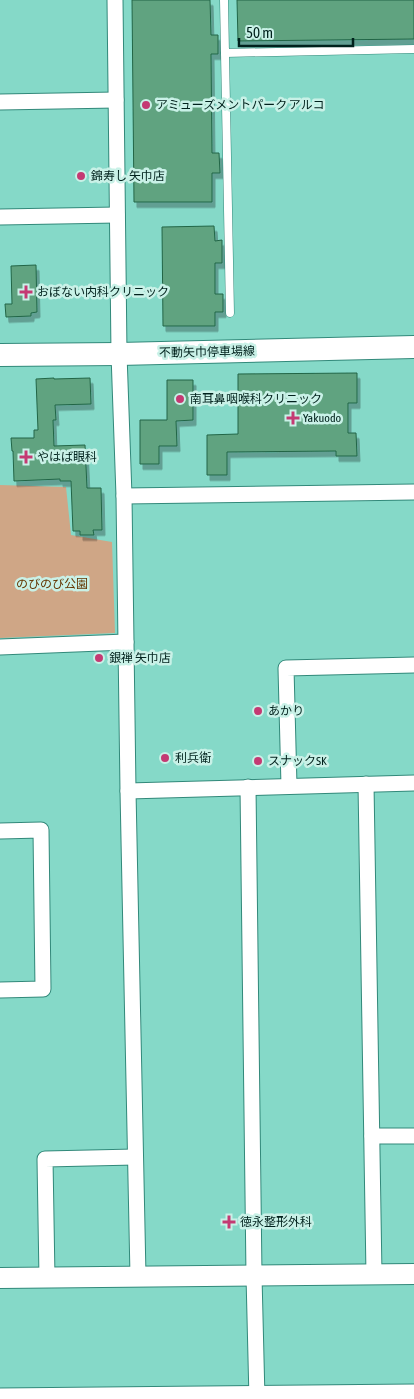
<svg xmlns="http://www.w3.org/2000/svg" width="414" height="1399" viewBox="0 0 414 1399" font-family="'Asap Condensed','Noto Sans JP',sans-serif">
<style>
.green{fill:#cfa686}
.building{fill:#61a380;stroke:#216546;filter:url(#shadow)}
.lines{fill:none;stroke-linecap:round;stroke-linejoin:round}
.service-casing{stroke:#32897a;stroke-width:9}
.minor-casing{stroke:#32897a;stroke-width:17}
.tertiary-casing{stroke:#32897a;stroke-width:22}
.secondary-casing{stroke:#32897a;stroke-width:24}
.service{stroke:#fff;stroke-width:8}
.minor{stroke:#fff;stroke-width:15}
.tertiary{stroke:#fff;stroke-width:20}
.secondary{stroke:#fff;stroke-width:22}
.poi-dot{fill:#c43a73;stroke:#c9f1e7;stroke-width:2}
.labels{text-anchor:middle;dominant-baseline:central;stroke-width:5;stroke-linejoin:round;paint-order:stroke}
.poi-label{font-size:12px;fill:#00211c;stroke:#c9f1e7;text-anchor:start}
.street-label{font-size:12px;fill:#00211c;stroke:#c9f1e7}
.park-label{font-size:12px;fill:#643500;stroke:#c9f1e7}
</style>
<defs>
<filter id="shadow"><feDropShadow dx="3" dy="5.5" stdDeviation="0" flood-color="#0004"/></filter>
</defs>
<rect width="100%" height="100%" fill="#85d9c8"/>
<polygon class="green" points="0,485 66,487 71,535 112,542 115,633 0,638"/>
<g class="building">
<polygon points="132,0 210,0 211,35 218,35 218,54 211,54 212,153 219,153 220,173 212,173 212,202 134,202"/>
<polygon points="237,0 414,0 414,39 238,41"/>
<polygon points="214,226 215,241 222,240 222,263 215,263 215,294 223,294 223,312 215,312 215,326 163,326 162,227"/>
<polygon points="36,265 37,312 31,313 31,316 6,317 5,304 12,304 11,266"/>
<polygon points="357,373 357,403 348,403 348,433 356,433 357,456 336,456 336,451 227,452 227,475 207,475 207,435 238,434 238,374"/>
<polygon points="54,378 54,379 90,378 91,404 55,405 56,420 53,420 54,446 85,445 87,488 101,488 102,530 93,530 94,535 80,535 80,531 73,531 71,481 60,481 60,479 14,481 13,451 12,451 11,438 34,438 34,430 38,430 36,379"/>
<polygon points="167,380 193,380 193,420 176,421 177,446 159,446 159,464 140,464 140,420 167,420"/>
</g>
<g class="lines">
<defs>
<g id="service">
<polyline points="224,0 225,53 414,49"/>
<polyline points="225,53 230,313"/>
</g>
<g id="minor">
<polyline points="115,0 119,354 124,496 128,791 138,1276"/>
<polyline points="0,102 116,100"/>
<polyline points="0,217 117,215"/>
<polyline points="124,496 414,492"/>
<polyline points="0,647 126,642"/>
<polyline points="366,784 374,1275"/>
<polyline points="289,786 286,668 414,665"/>
<polyline points="248,787 254,1276 257,1399"/>
<polyline points="128,791 414,783"/>
<polyline points="0,831 41,830 43,989 0,990"/>
<polyline points="372,1136 414,1136"/>
<polyline points="47,1278 45,1159 135,1157"/>
<polyline points="0,1396 414,1392"/>
</g>
<polyline id="tertiary" points="0,1278 414,1274"/>
<polyline id="secondary" points="0,355 119,354 414,347"/>
</defs>
<use href="#service" class="service-casing"/>
<use href="#minor" class="minor-casing"/>
<use href="#tertiary" class="tertiary-casing"/>
<use href="#secondary" class="secondary-casing"/>
<use href="#service" class="service"/>
<use href="#minor" class="minor"/>
<use href="#tertiary" class="tertiary"/>
<use href="#secondary" class="secondary"/>
</g>
<g class="poi-dot">
<circle cx="146" cy="105" r="5"/>
<circle cx="81" cy="176" r="5"/>
<path d="M23.5 284.5h5v5h5v5h-5v5h-5v-5h-5v-5h5z"/>
<circle cx="180" cy="399" r="5"/>
<path d="M290.5 410.5h5v5h5v5h-5v5h-5v-5h-5v-5h5z"/>
<path d="M23.5 449.5h5v5h5v5h-5v5h-5v-5h-5v-5h5z"/>
<circle cx="99" cy="658" r="5"/>
<circle cx="258" cy="711" r="5"/>
<circle cx="165" cy="758" r="5"/>
<circle cx="258" cy="761" r="5"/>
<path d="M226.5 1214.5h5v5h5v5h-5v5h-5v-5h-5v-5h5z"/>
</g>
<g class="labels">
<g class="poi-label">
<text x="156" y="105">アミューズメントパーク アルコ</text>
<text x="91" y="176">錦寿し 矢巾店</text>
<text x="37" y="292">おぼない内科クリニック</text>
<text x="190" y="399">南耳鼻咽喉科クリニック</text>
<text x="303" y="418">Yakuodo</text>
<text x="37" y="457">やはば眼科</text>
<text x="109" y="658">銀禅 矢巾店</text>
<text x="268" y="711">あかり</text>
<text x="175" y="758">利兵衛</text>
<text x="268" y="761">スナックSK</text>
<text x="240" y="1222">徳永整形外科</text>
</g>
<g class="street-label">
<text transform="translate(207 352) rotate(-1)">不動矢巾停車場線</text>
</g>
<g class="park-label">
<text x="52" y="584">のびのび公園</text>
</g>
</g>
<path d="M239 38v8h114v-8" fill="none" stroke="#00211c" stroke-width="2.5"/>
<text x="246" y="38" font-size="15" fill="#00211c" stroke="#c9f1e7" stroke-width="4" paint-order="stroke">50 m</text>
</svg>
